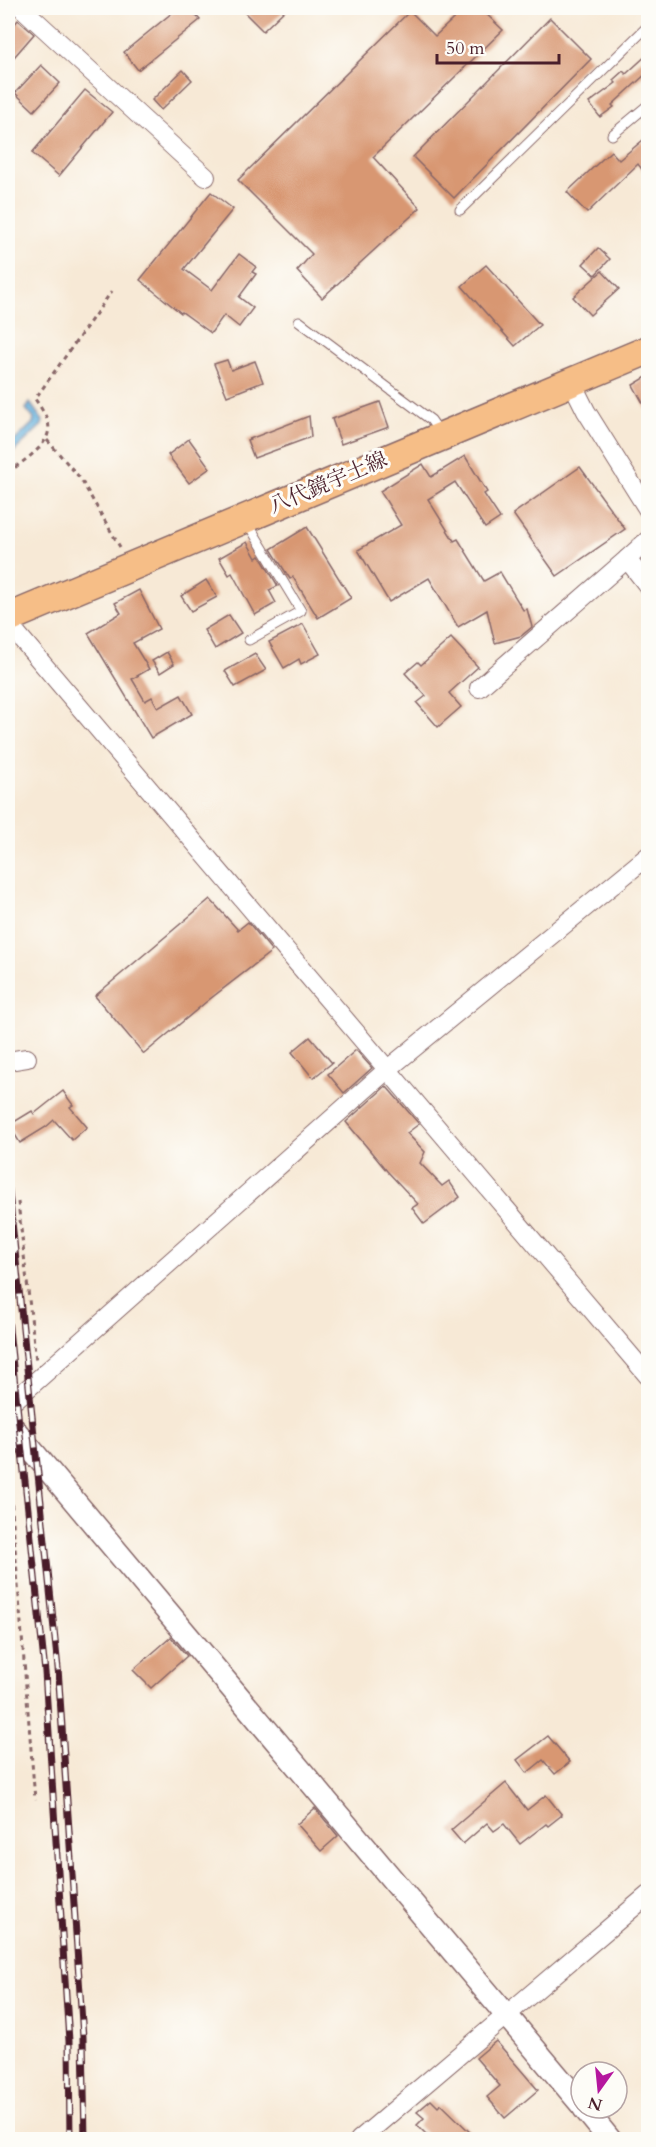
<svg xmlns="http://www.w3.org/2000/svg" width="656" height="2147" viewBox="0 0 656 2147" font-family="Cardo,'Noto Serif JP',serif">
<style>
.water{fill:#64b0dd;stroke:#576884;stroke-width:1.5}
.building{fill:#d89772}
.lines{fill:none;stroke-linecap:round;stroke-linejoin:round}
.service-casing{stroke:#876667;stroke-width:11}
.minor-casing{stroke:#876667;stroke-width:20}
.tertiary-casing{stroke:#876667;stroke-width:25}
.primary-casing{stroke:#876667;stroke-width:31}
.path{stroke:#876667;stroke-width:3;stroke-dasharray:4.5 4.5;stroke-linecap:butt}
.service{stroke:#fff;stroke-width:9}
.minor{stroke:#fff;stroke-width:18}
.tertiary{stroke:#fff;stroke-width:22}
.primary{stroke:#f6be87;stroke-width:28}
.rail-casing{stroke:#4a1f2b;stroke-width:7}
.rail{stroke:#fdfcf7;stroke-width:4.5;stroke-dasharray:14;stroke-linecap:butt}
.labels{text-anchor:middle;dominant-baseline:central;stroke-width:6;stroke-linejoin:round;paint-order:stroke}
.street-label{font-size:21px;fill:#4a1f2b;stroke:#fdfcf7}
</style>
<rect width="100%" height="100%" fill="#fdfcf7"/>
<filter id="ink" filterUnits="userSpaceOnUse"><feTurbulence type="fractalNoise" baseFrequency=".0167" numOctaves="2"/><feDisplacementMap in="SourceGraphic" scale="12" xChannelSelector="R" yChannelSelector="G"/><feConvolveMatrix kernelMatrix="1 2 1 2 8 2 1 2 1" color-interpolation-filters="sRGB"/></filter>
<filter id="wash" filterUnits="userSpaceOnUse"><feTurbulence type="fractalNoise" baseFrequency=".008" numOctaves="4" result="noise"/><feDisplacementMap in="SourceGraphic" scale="24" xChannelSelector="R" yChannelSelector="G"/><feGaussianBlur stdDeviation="1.35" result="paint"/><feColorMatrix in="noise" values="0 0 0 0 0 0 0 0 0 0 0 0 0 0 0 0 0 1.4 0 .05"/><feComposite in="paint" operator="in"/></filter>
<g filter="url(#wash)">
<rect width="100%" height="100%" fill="#f7e9d6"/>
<polygon class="water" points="30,403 43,421 42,425 8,457 8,447 33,423 34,419 26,409"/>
<g id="blocks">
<g class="building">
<polygon points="178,8 189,8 200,20 138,70 124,52"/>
<polygon points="240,8 287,8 263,31"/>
<polygon points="465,8 480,8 503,30 373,157 420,208 322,298 297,271 312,254 238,180 410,11 435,36"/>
<polygon points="550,18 591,59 454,198 413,157"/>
<polygon points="18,20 34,34 8,64 8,32"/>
<polygon points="648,54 648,72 612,105 614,107 600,117 589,103 616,83 613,80 623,71 626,74"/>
<polygon points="41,65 60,83 34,111 15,93"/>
<polygon points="183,70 192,80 161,110 152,100"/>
<polygon points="85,90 112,112 59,176 32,153"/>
<polygon points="643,140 648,147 648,177 638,164 587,213 567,192 611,151 619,160"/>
<polygon points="211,192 233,209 184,269 212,290 239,254 256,267 252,272 256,274 239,297 253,308 239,327 224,315 211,333 182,312 181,313 140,280"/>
<polygon points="598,248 610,259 595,275 583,264"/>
<polygon points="486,265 540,325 515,346 462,286"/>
<polygon points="602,271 619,289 590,315 573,297"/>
<polygon points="227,360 231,370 255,361 263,382 227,396 214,364"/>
<polygon points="648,376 648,412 633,385"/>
<polygon points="380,402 389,427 341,444 332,419"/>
<polygon points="309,416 311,437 254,458 247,440"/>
<polygon points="189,439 210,468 189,483 168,455"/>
<polygon points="465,456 487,492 484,494 500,518 485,528 455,482 428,499 454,541 458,539 484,581 500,572 523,610 527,609 532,627 521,636 495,643 487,610 458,627 429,578 389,602 358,550 401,525 380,491 423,464 431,477"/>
<polygon points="580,467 625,529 557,576 513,514"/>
<polygon points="307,527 351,598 318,618 293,577 290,579 271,549"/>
<polygon points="247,542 256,558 260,556 278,586 269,590 276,603 255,615 232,573 229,575 219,558"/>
<polygon points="206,580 217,597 191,611 181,596"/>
<polygon points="139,590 159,629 133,643 149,669 132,679 145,701 152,697 158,708 181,695 192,714 151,738 88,633 121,613 115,603"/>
<polygon points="229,615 241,633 215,649 204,630"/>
<polygon points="303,624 320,654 301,664 299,659 284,668 269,642"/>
<polygon points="451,638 478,667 449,693 461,707 438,727 417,703 426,696 405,673 418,662 421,665"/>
<polygon points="167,652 174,664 160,673 152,661"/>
<polygon points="255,654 266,670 235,687 225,671"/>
<polygon points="210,899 238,930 248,922 272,951 206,1002 144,1054 95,996"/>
<polygon points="310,1037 332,1063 313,1078 292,1052"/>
<polygon points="356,1050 372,1068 344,1093 328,1074"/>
<polygon points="386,1086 419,1124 407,1133 425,1152 420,1163 442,1186 449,1181 460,1197 424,1224 412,1208 418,1204 387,1171 346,1122"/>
<polygon points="63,1091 73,1105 70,1107 87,1127 72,1140 54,1120 46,1127 20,1143 9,1125 32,1111 34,1114"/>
<polygon points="171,1637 187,1656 151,1688 133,1670"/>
<polygon points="548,1736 570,1762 555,1774 543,1760 527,1773 517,1760"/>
<polygon points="506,1783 527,1810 546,1795 562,1815 548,1826 546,1824 520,1844 504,1824 494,1831 487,1823 463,1844 451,1830"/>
<polygon points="315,1808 338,1836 321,1851 297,1824"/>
<polygon points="496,2041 538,2090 505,2118 487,2097 500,2086 476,2058"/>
<polygon points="431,2100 438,2107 441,2104 477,2139 431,2139 417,2125 424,2118 417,2112"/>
</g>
</g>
</g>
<g filter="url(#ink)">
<use href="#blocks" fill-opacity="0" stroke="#876667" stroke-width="1.5"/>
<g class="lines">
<defs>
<g id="service">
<polyline points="612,135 648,105"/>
<polyline points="460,210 648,26"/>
<polyline points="299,321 431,420 440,433"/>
<polyline points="247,522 301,611 249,640"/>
</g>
<g id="minor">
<polyline points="22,8 206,177"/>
<polyline points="571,381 586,411 648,510"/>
<polyline points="648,540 627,559 648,586"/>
<polyline points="8,623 648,1376"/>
<polyline points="479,688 627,559"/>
<polyline points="8,1061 27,1058"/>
<polyline points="8,1406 388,1069 648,856"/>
<polyline points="359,2140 648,1895"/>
</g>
<g id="tertiary">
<polyline points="8,1422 581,2104"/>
<polyline points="584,2108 610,2140"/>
</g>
<polyline id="primary" points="8,618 648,350"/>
</defs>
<use href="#service" class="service-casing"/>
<use href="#minor" class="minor-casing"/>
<use href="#tertiary" class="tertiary-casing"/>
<use href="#primary" class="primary-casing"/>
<g class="path">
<polyline points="47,440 80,478 120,547"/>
<path d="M8,473C23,460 57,443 47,419C44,412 39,405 35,399L112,291"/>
<polyline points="18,1202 36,1361"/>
<polyline points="8,1459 35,1800"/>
</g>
<use href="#service" class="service"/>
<use href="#minor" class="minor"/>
<use href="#tertiary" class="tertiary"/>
<use href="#primary" class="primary"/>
<defs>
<g id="rail">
<polyline points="8,1183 58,1668 83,2037 85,2140"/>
<polyline points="8,1319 45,1672 69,2041 70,2140"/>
</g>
</defs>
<use href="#rail" class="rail-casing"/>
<use href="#rail" class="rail"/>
</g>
</g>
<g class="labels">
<g class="street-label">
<text transform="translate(328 483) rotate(-23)">八代鏡宇土線</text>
</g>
</g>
<rect width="656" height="2147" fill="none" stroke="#fdfcf7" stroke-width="30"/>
<g transform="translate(599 2090) rotate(195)"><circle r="28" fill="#fdfcf7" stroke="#b5a4a5" stroke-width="1.5"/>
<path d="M0-4.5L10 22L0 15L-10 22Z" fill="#b5179e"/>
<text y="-9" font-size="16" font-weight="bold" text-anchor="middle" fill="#4a1f2b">N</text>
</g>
<path d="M437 54v9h122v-9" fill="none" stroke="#4a1f2b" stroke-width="3"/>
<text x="446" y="54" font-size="18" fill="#4a1f2b" stroke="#fdfcf7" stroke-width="4.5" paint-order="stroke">50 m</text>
</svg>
